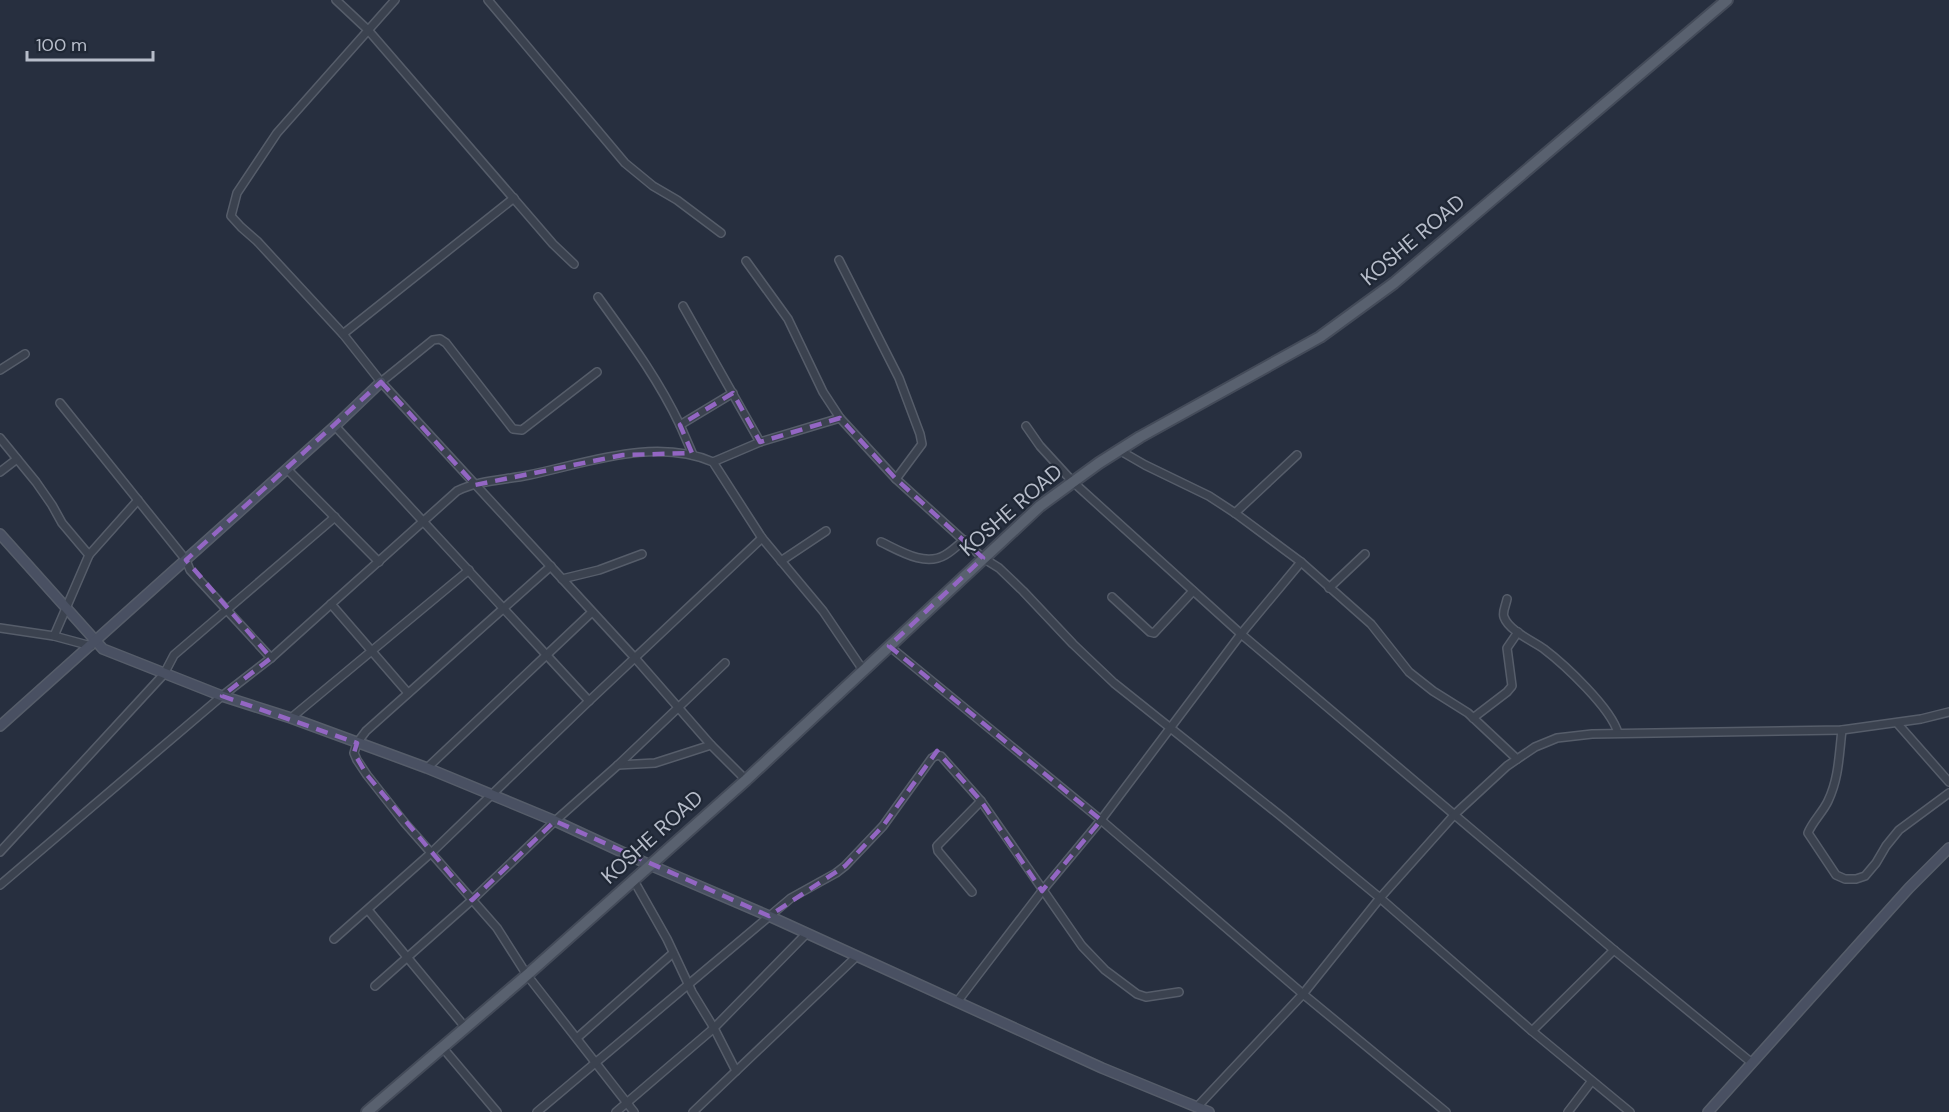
<svg xmlns="http://www.w3.org/2000/svg" width="1949" height="1112" viewBox="0 0 1949 1112" font-family="'DM Sans',sans-serif">
<style>
.lines{fill:none;stroke-linecap:round;stroke-linejoin:round}
.street-casing{stroke:#565d6a;stroke-width:10}
.secondary-casing{stroke:#565d6a;stroke-width:12}
.primary-casing{stroke:#444b59;stroke-width:14}
.street{stroke:#3b424f;stroke-width:7}
.secondary{stroke:#495062;stroke-width:9}
.primary{stroke:#59616f;stroke-width:10}
.marked{fill:none;stroke:#9366c3;stroke-width:4.5;stroke-dasharray:12 8;stroke-linejoin:round}
.labels{text-anchor:middle;dominant-baseline:central;stroke-width:4.5;stroke-linejoin:round;paint-order:stroke}
.street-label{font-size:21px;fill:#b7bdca;stroke:#1f2735}
</style>
<rect width="100%" height="100%" fill="#272f3f"/>
<g class="lines">
<defs>
<g id="street">
<polyline points="336,0 368,30 553,244 574,264"/>
<polyline points="395,0 277,133 237,193 231,216 241,227 257,241 343,334 381,382 635,658 711,745"/>
<polyline points="488,0 625,163 653,186 677,200 721,233"/>
<polyline points="839,260 899,378 920,434 922,444 896,479"/>
<polyline points="746,261 788,319 823,392 840,418 896,479 983,558 999,568 1023,591 1073,644 1114,683 1282,817 1380,898 1532,1031 1630,1112"/>
<path d="M598,297C629,340 657,377 680,425L733,393"/>
<polyline points="683,306 760,442"/>
<polyline points="343,334 514,198"/>
<polyline points="0,370 25,354"/>
<polyline points="381,382 433,340 440,339 446,343 513,429 522,430 597,372"/>
<polyline points="60,403 186,560 190,570 271,658"/>
<polyline points="680,425 693,455"/>
<polyline points="335,426 589,701"/>
<polyline points="1026,426 1040,446 1073,482 1241,634 1614,950 1752,1063"/>
<polyline points="0,438 36,482 52,505 62,523 89,555"/>
<polyline points="1119,450 1145,465 1209,496 1235,513 1301,562 1371,624 1409,672 1433,691 1468,713 1517,759"/>
<polyline points="713,462 760,442 840,418"/>
<polyline points="287,469 379,562"/>
<polyline points="0,472 17,459"/>
<polyline points="1235,513 1297,455"/>
<path d="M881,542C900,551 925,567 945,555C952,551 958,545 964,540"/>
<polyline points="781,561 826,531"/>
<polyline points="551,566 366,731 357,743 354,753 357,760 367,775 404,822 497,928 527,975 634,1112"/>
<polyline points="562,579 599,570 642,554"/>
<polyline points="1329,588 1365,554"/>
<polyline points="1112,597 1150,632 1154,633 1193,591"/>
<path d="M1507,599C1506,605 1502,612 1504,617C1509,631 1533,641 1544,649C1565,665 1611,708 1618,733"/>
<polyline points="331,604 408,693"/>
<polyline points="0,628 54,636 91,646"/>
<polyline points="54,636 89,555 138,500"/>
<polyline points="889,646 1101,820 1303,994 1446,1112"/>
<polyline points="291,718 469,570"/>
<polyline points="1473,718 1507,692 1512,686 1507,648 1518,632"/>
<polyline points="1897,723 1949,782"/>
<path d="M1842,730C1839,755 1839,778 1828,801C1823,812 1812,822 1808,833L1836,875L1845,879H1856L1865,876L1876,863L1886,846L1899,830L1949,793"/>
<polyline points="618,765 655,763 711,745 746,780"/>
<polyline points="427,768 592,612"/>
<polyline points="0,852 164,674 174,655 335,517"/>
<polyline points="633,879 667,939 692,992 714,1028 736,1071"/>
<path d="M0,885L222,696L271,658L457,491C479,480 505,480 529,475C587,463 655,437 713,462L762,538L823,611L863,670"/>
<polyline points="972,892 938,851 937,846 981,801"/>
<polyline points="368,910 465,1027"/>
<polyline points="334,939 431,853 589,701 762,538"/>
<polyline points="375,986 472,900 555,821 618,765 725,663"/>
<polyline points="957,1002 1042,891 1101,820 1241,634 1301,562"/>
<polyline points="1532,1031 1614,950"/>
<polyline points="577,1038 673,953"/>
<polyline points="443,1048 497,1112"/>
<polyline points="1197,1107 1303,994 1380,898 1455,814 1507,766 1535,747 1557,738 1592,734 1842,730 1921,719 1949,712"/>
<polyline points="537,1112 791,898 836,873 845,866 883,826 932,758 937,755 941,756 981,801 1082,946 1105,970 1137,994 1146,997 1179,992"/>
<polyline points="616,1112 714,1028 807,933"/>
<polyline points="693,1112 857,956"/>
<polyline points="1568,1112 1591,1082"/>
</g>
<g id="secondary">
<polyline points="0,534 103,649 222,696 291,718 427,768 555,821 650,865 769,916 1102,1068 1209,1112"/>
<polyline points="0,726 335,426 381,382"/>
<polyline points="1708,1112 1909,888 1949,848"/>
</g>
<polyline id="primary" points="367,1112 527,975 746,780 1040,506 1099,463 1140,437 1320,337 1394,283 1727,0"/>
</defs>
<use href="#street" class="street-casing"/>
<use href="#secondary" class="secondary-casing"/>
<use href="#primary" class="primary-casing"/>
<use href="#street" class="street"/>
<use href="#secondary" class="secondary"/>
<use href="#primary" class="primary"/>
</g>
<path class="marked" d="M381,382L475,485L623,455L692,453L680,425L733,393L760,442L840,418L896,479L983,558L889,646L1101,820L1042,891L981,801L937,751L883,826L845,866L769,916L555,821L472,900L367,775L354,753L357,743L222,696L271,658L186,560Z"/>
<g class="labels">
<g class="street-label">
<text transform="translate(1413 240) rotate(-40)">KOSHE ROAD</text>
<text transform="translate(1011 510) rotate(-41)">KOSHE ROAD</text>
<text transform="translate(652 837) rotate(-42)">KOSHE ROAD</text>
</g>
</g>
<path d="M27 51v9h126v-9" fill="none" stroke="#b7bdca" stroke-width="3"/>
<text x="36" y="51" font-size="18" fill="#b7bdca" stroke="#1f2735" stroke-width="4.5" paint-order="stroke">100 m</text>
</svg>
